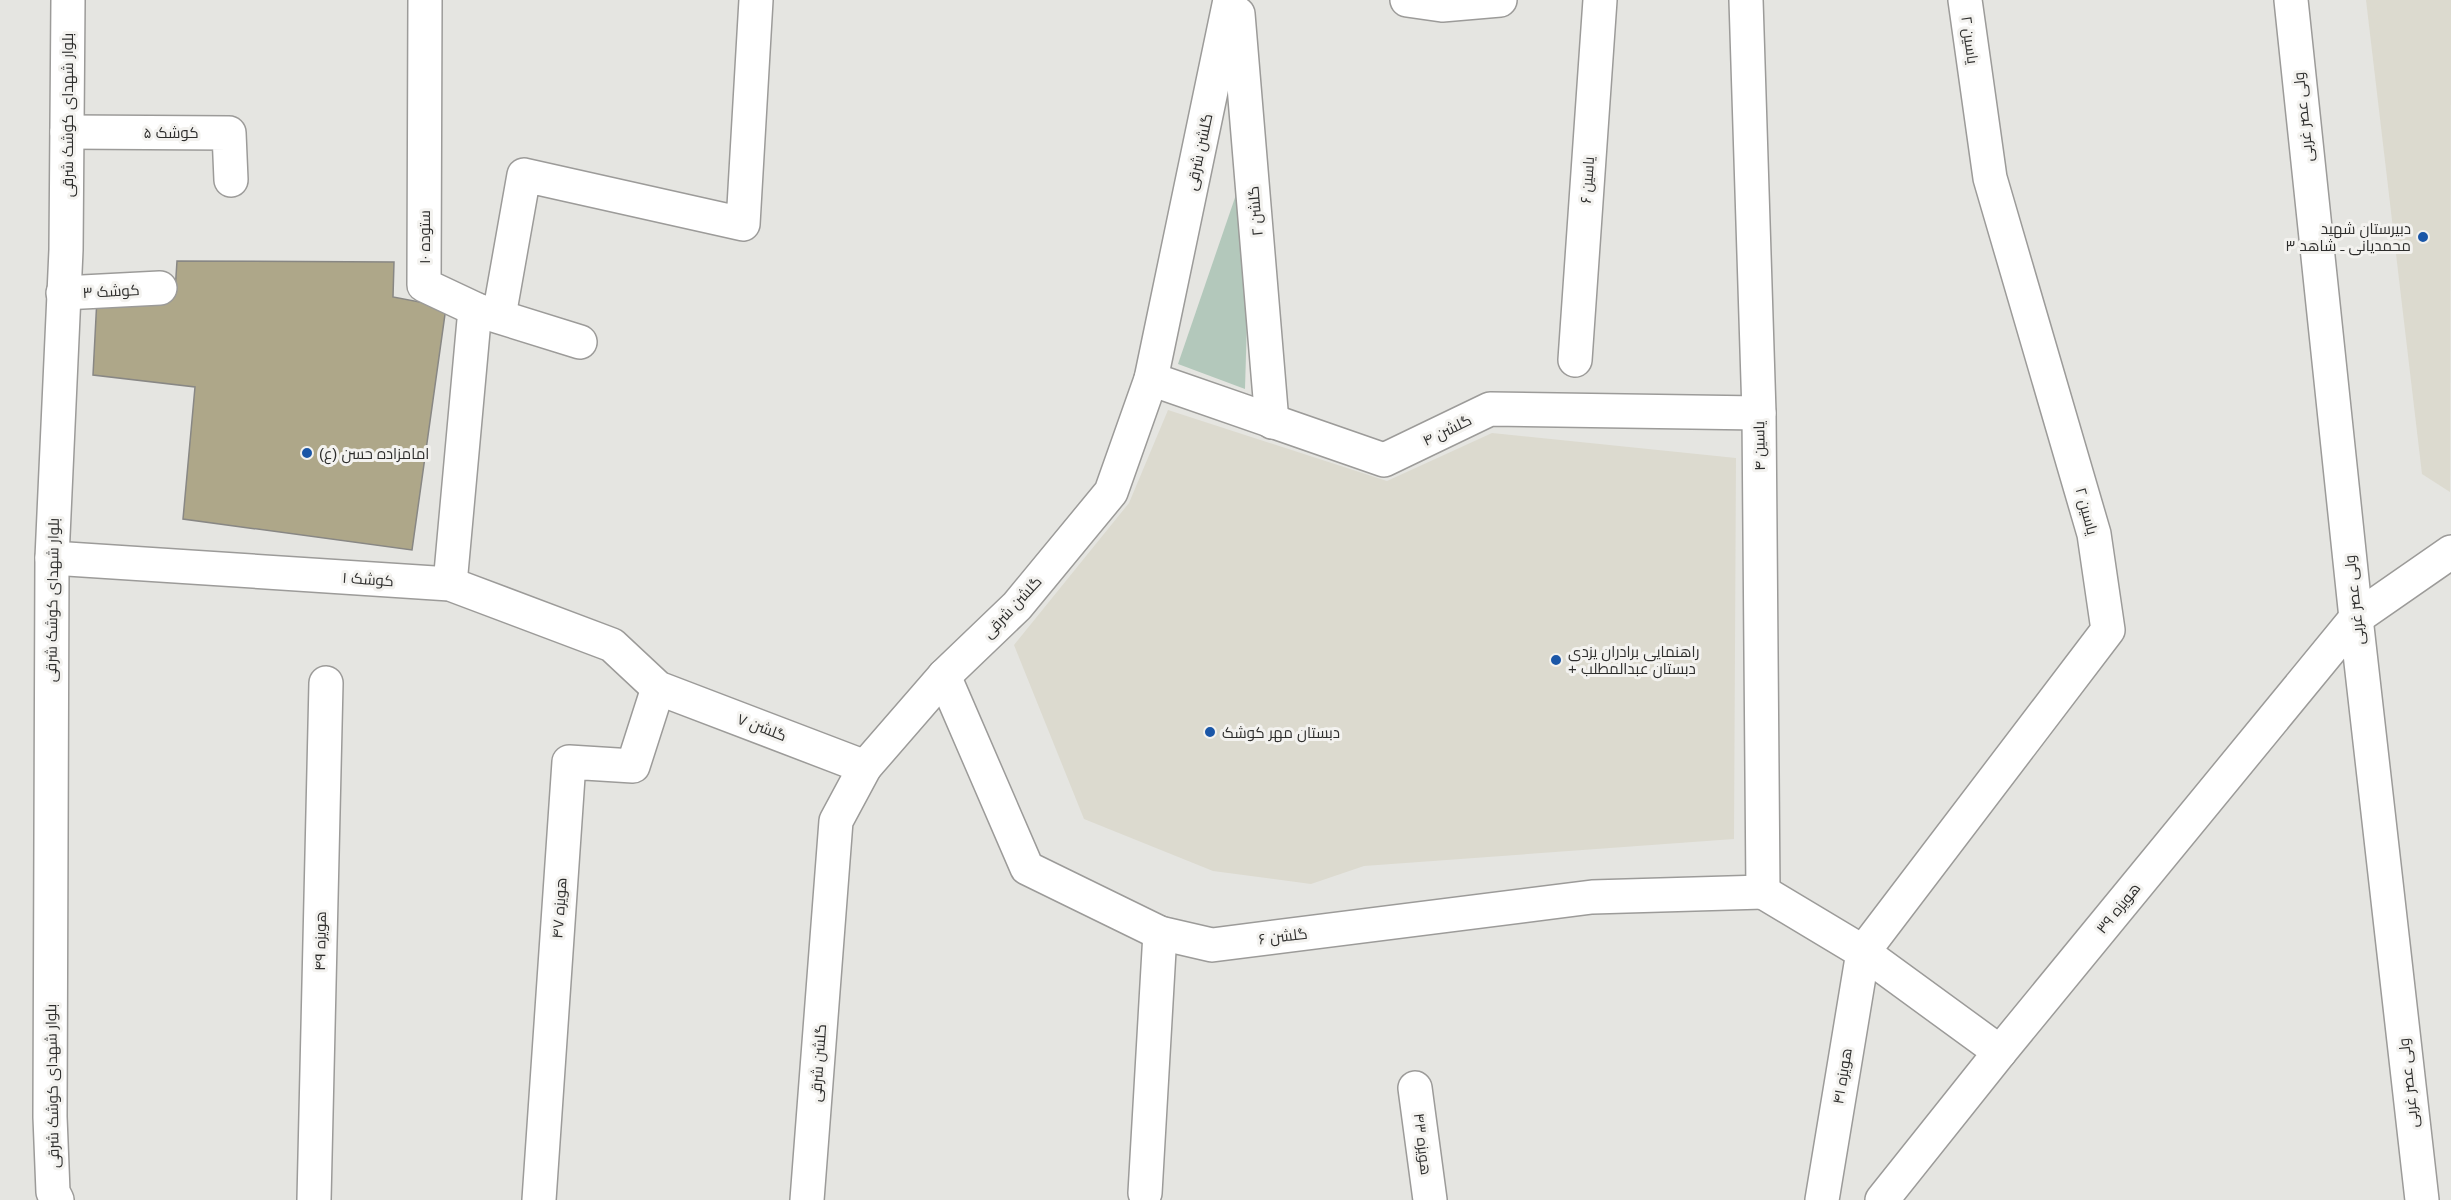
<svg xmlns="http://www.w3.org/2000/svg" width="2451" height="1200" viewBox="0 0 2451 1200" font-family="Helvetica,Cairo,sans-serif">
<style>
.built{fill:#dcdacf}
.green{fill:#b3c8bb}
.building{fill:#aea789;stroke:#888784;stroke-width:1.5}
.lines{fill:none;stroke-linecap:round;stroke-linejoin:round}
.minor-casing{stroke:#9c9b99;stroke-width:36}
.secondary-casing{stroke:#9c9b99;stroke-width:36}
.primary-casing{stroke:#9c9b99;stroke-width:36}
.minor{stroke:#fff;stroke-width:33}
.secondary{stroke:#fff;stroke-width:33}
.primary{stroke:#fff;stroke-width:33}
.poi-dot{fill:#1a56a7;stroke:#f3f2ef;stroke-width:2}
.labels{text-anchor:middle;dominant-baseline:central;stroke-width:6;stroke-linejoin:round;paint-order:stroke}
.street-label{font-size:15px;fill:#2d2d2c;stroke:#f3f2ef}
.poi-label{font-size:15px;fill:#2d2d2c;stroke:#f3f2ef;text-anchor:start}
</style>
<rect width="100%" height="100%" fill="#e5e5e1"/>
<g class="built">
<polygon points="2366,0 2451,0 2450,492 2422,474"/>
<polygon points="1168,410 1387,481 1492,433 1736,458 1734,839 1364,866 1311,884 1213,871 1084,819 1014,645 1129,503"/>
</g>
<polygon class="green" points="1252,148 1245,389 1178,364"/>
<polygon class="building" points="177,261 394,262 393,297 446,307 412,550 183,519 195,387 93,375 97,298 175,292"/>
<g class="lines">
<defs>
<g id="minor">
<polyline points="425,0 424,285 475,309 450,584"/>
<polyline points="1407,0 1442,5 1500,0"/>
<polyline points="1746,0 1759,413 1763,892"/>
<polyline points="1238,14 1272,422"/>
<polyline points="67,132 229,133 231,180"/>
<polyline points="63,293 160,288"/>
<polyline points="477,310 580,342"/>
<polyline points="499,316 524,175 743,224 756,0"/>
<polyline points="1575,360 1600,0"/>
<polyline points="1151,379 1384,460 1490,409 1759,413"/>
<polyline points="52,558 450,584 612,645 658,688 865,767"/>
<polyline points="944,676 1027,868 1160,933 1212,945 1592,897 1763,892"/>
<polyline points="1763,892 1863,952 2000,1052"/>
<polyline points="1415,1088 1430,1200"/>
<polyline points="1145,1193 1160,933"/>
<polyline points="314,1200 326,683"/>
<polyline points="539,1200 569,762 633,766 658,688"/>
<polyline points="807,1200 836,821 865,767 944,676 1017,606 1111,492 1151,379 1230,0"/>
<polyline points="1822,1200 1863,952 2108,630 2094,534 1990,178 1965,0"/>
<polyline points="1882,1200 2000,1052 2356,618 2451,552"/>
</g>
<polyline id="secondary" points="2291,0 2356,618 2422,1200"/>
<polyline id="primary" points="57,1200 53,1192 50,1117 52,558 66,250 68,0"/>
</defs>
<use href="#minor" class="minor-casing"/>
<use href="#secondary" class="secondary-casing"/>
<use href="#primary" class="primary-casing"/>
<use href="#minor" class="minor"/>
<use href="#secondary" class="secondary"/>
<use href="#primary" class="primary"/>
</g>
<g class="poi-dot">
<circle cx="2423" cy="237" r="6"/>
<circle cx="307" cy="453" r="6"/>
<circle cx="1556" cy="660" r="6"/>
<circle cx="1210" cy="732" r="6"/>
</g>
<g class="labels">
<g class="street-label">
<text transform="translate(1970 40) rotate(82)">یاسین ۲</text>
<text transform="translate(67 115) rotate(-90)">بلوار شهدای کوشک شرقی</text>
<text transform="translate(2303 117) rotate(-96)">ولی عصر غربی</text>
<text x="171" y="132">کوشک ۵</text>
<text transform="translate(1199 152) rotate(-78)">گلشن شرقی</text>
<text transform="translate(1587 180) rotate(-86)">یاسین ۶</text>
<text transform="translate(1255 211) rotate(-95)">گلشن ۲</text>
<text transform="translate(424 237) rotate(-90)">ستوده ۱۰</text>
<text transform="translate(111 291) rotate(-3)">کوشک ۳</text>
<text transform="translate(1447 430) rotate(-26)">گلشن ۴</text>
<text transform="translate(1759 446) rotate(-91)">یاسین ۴</text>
<text transform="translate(2087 511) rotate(75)">یاسین ۲</text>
<text transform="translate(368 579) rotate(4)">کوشک ۱</text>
<text transform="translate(52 600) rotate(-89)">بلوار شهدای کوشک شرقی</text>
<text transform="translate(2354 600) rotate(-96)">ولی عصر غربی</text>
<text transform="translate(1012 607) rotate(-47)">گلشن شرقی</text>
<text transform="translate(762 727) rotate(21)">گلشن ۷</text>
<text transform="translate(559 908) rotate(-86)">هویزه ۴۷</text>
<text transform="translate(2118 908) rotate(-51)">هویزه ۳۹</text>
<text transform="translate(1283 936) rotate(-7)">گلشن ۶</text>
<text transform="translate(320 941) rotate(-89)">هویزه ۴۹</text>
<text transform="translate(818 1063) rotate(-86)">گلشن شرقی</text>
<text transform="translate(1842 1076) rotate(-81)">هویزه ۴۱</text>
<text transform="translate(2408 1083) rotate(-96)">ولی عصر غربی</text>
<text transform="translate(52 1086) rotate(-91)">بلوار شهدای کوشک شرقی</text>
<text transform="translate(1423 1144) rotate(83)">هویزه ۴۳</text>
</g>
<g class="poi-label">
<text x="2411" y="228" text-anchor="end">دبیرستان شهید<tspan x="2411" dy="17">محمدیانی ـ شاهد ۳</tspan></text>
<text x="319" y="453">امامزاده حسن (ع)</text>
<text x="1568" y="651">راهنمایی برادران یزدی<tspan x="1568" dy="17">+ دبستان عبدالمطلب</tspan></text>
<text x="1222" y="732">دبستان مهر کوشک</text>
</g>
</g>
</svg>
